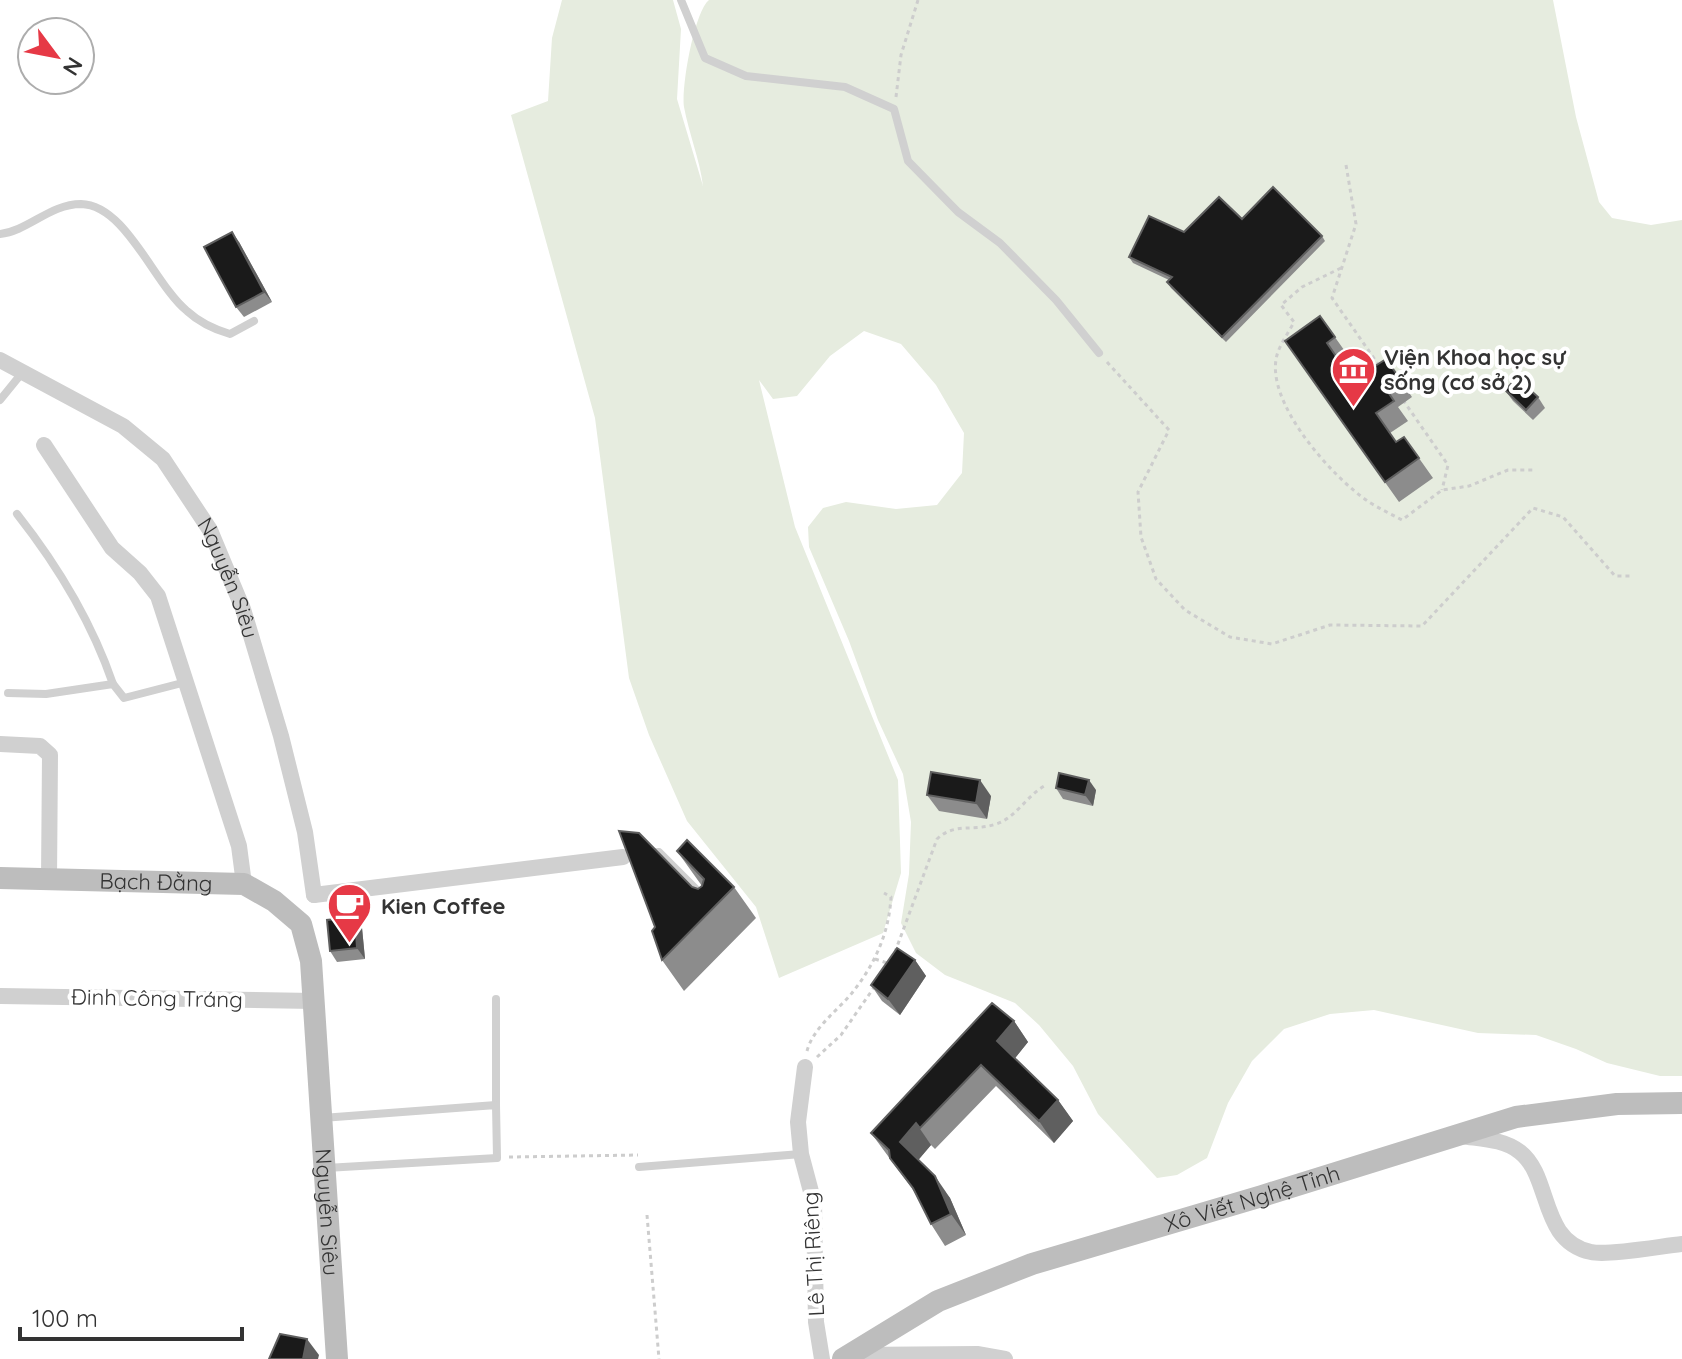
<svg xmlns="http://www.w3.org/2000/svg" width="1682" height="1359" viewBox="0 0 1682 1359" font-family="Quicksand,sans-serif">
<style>
.green{fill:#e6ecdf}
.lines{fill:none;stroke-linecap:round;stroke-linejoin:round}
.path{stroke:#cdcdcd;stroke-width:3;stroke-dasharray:4 4;stroke-linecap:butt}
.lane{stroke:#d0d0d0;stroke-width:8}
.street{stroke:#d0d0d0;stroke-width:16}
.secondary{stroke:#bdbdbd;stroke-width:22}
.wall{fill:#8c8c8c}
.shaded-wall{fill:#5f5f5f}
.building{fill:#1a1a1a;stroke:#5f5f5f;stroke-width:2}
.labels{text-anchor:middle;dominant-baseline:central;stroke-width:8;stroke-linejoin:round;paint-order:stroke}
.poi-label{font-size:22px;font-weight:bold;fill:#333;stroke:#fff;text-anchor:start}
.street-label{font-size:22px;fill:#333;stroke:#fff}
</style>
<rect width="100%" height="100%" fill="#fff"/>
<path class="green" d="M562,0H673L681,29L677,99L703,186C700,160 689,134 684,107C681,88 694,12 709,0H1553L1576,117L1599,202L1612,218L1651,225L1682,220V1076H1660L1607,1063L1576,1049L1536,1035L1478,1033L1374,1010L1330,1014L1284,1029L1252,1061L1228,1103L1207,1158L1177,1175L1157,1178L1098,1114L1073,1066L1039,1025L1015,1003L945,975L916,953L901,923L909,874L911,822L903,774L878,720L849,641L809,547L808,527L823,508L846,502L896,509L937,505L962,473L964,433L936,385L901,344L864,331L830,356L797,396L773,399L759,380L795,527L898,780L901,873L883,933L779,978L756,907L687,821L649,735L629,678L595,418L511,115L548,101L552,38Z"/>
<g class="lines">
<g class="path">
<polyline points="896,97 901,55 918,0"/>
<polyline points="1346,165 1356,224 1332,298 1378,364"/>
<path d="M1341,268L1302,287L1281,305L1294,322C1289,332 1280,344 1277,355C1264,402 1333,478 1369,502C1380,509 1391,514 1402,520L1442,490L1469,486L1508,470H1536"/>
<polyline points="1107,362 1169,430 1138,492 1141,537 1156,579 1185,610 1230,637 1272,644 1330,625 1422,626 1533,508 1563,517 1615,576 1630,576"/>
<polyline points="1403,400 1448,465 1442,490"/>
<path d="M895,952L937,839C955,822 973,832 996,824C1016,818 1027,795 1046,785"/>
<polyline points="875,959 890,964"/>
<path d="M807,1051C813,1028 837,1011 852,993C875,964 889,933 891,897L884,893"/>
<polyline points="817,1057 841,1035 875,986"/>
<polyline points="509,1157 638,1155"/>
<polyline points="647,1215 659,1359"/>
</g>
<g class="lane">
<polyline points="681,0 705,58 746,76 845,87 894,109 908,161 958,212 1000,243 1056,300 1099,353"/>
<path d="M0,234C28,231 50,204 81,204C126,205 154,284 187,311C200,323 213,329 230,334L254,321"/>
<polyline points="0,400 22,373"/>
<path d="M17,514C58,566 91,620 113,684"/>
<polyline points="8,693 46,694 113,684 124,698 186,682"/>
<polyline points="648,853 659,852 701,894"/>
<polyline points="496,999 496,1105"/>
<polyline points="322,1118 496,1105 497,1158 326,1168"/>
<polyline points="639,1167 801,1154"/>
</g>
<g class="street">
<path id="s1" d="M0,360L123,426L163,459L210,530L243,609L281,736L305,832L314,895"/>
<polyline points="44,445 112,548 140,573 158,596 239,846 244,884"/>
<polyline points="0,744 40,746 50,755 49,880"/>
<polyline points="314,895 623,857"/>
<polyline points="0,996 314,1001"/>
<polyline points="805,1067 798,1122 801,1154 814,1203 816,1322 822,1359"/>
<path d="M1462,1136C1481,1139 1504,1139 1520,1152C1552,1177 1539,1241 1591,1252C1607,1256 1662,1246 1682,1244"/>
<polyline points="852,1355 977,1354 1005,1359"/>
</g>
<g class="secondary">
<path id="s2" d="M0,878L244,884L274,901L301,924L311,961L337,1359"/>
<path id="s3" d="M843,1359L938,1301L1032,1264L1262,1196L1516,1117L1617,1104L1682,1103"/>
</g>
</g>
<g class="wall">
<polygon points="1242,219 1322,236 1325,241 1226,342 1171,288 1167,282 1169,280 1133,263 1129,257 1184,232"/>
<polygon points="239,242 272,302 244,317 236,307"/>
<polygon points="1320,316 1349,357 1341,363 1342,365 1372,368 1386,359 1412,397 1398,407 1408,421 1390,433 1396,442 1404,437 1433,478 1399,502 1285,341"/>
<polygon points="1505,390 1538,397 1545,408 1533,420 1513,401"/>
<polygon points="1056,788 1096,790 1093,806 1063,799"/>
<polygon points="927,795 991,796 987,819 939,811"/>
<polygon points="677,851 734,887 756,918 684,991 662,960 655,927 692,887 698,889 702,886"/>
<polygon points="355,917 362,928 365,959 337,962 330,951"/>
<polygon points="915,960 926,976 900,1015 882,1001 871,985"/>
<polygon points="1014,1021 1028,1042 1015,1058 1058,1100 1073,1121 1054,1143 996,1086 935,1149 931,1145 918,1160 950,1198 966,1235 945,1246 931,1224 916,1194 871,1133"/>
</g>
<g class="shaded-wall">
<polygon points="232,232 239,242 272,302 264,292"/>
<polygon points="980,780 991,796 987,819 976,803"/>
<polygon points="1089,780 1096,790 1093,806 1085,795"/>
<polygon points="355,917 362,928 365,959 357,948"/>
<polygon points="915,960 926,976 900,1015 888,999"/>
<polygon points="1014,1021 1028,1042 1012,1062 997,1041"/>
<polygon points="1058,1100 1073,1121 1054,1143 1039,1121"/>
<polygon points="916,1123 931,1145 915,1164 900,1142"/>
<polygon points="935,1176 950,1198 966,1235 951,1214"/>
<polygon points="307,1339 319,1355 318,1359 303,1359"/>
</g>
<g class="building">
<polygon points="1273,187 1322,236 1222,337 1167,282 1172,277 1129,257 1149,216 1184,232 1219,197 1242,219"/>
<polygon points="232,232 264,292 236,307 204,247"/>
<polygon points="1320,316 1335,337 1327,343 1342,365 1360,353 1372,368 1386,359 1398,376 1384,386 1394,401 1376,413 1396,442 1404,437 1419,458 1385,482 1285,341"/>
<polygon points="1517,378 1538,397 1526,410 1505,390"/>
<polygon points="931,772 980,780 976,803 927,795"/>
<polygon points="1059,773 1089,780 1085,795 1056,788"/>
<polygon points="619,831 639,833 692,887 698,889 702,886 704,879 677,851 687,840 734,887 662,960 652,931 655,927"/>
<polygon points="355,917 357,948 330,951 327,920"/>
<polygon points="897,948 915,960 888,999 871,985"/>
<polygon points="992,1003 1014,1021 997,1041 1058,1100 1039,1121 981,1065 920,1128 916,1123 900,1142 935,1176 951,1214 931,1224 913,1188 890,1158 889,1150 871,1133"/>
<polygon points="280,1334 307,1339 303,1359 269,1359"/>
</g>
<defs>
<symbol id="museum-pin" viewBox="-11 -11 22 30"><path d="M0 17L-7.5 6A9.5 9.5 0 1 1 7.5 6Z" fill="#e63946" stroke="#fff"/><path d="M0-6L6-3V-2H-6V-3ZM-5-1h2V3h-2ZM-1-1h2V3h-2ZM3-1h2V3H3ZM-6 4H6V6H-6Z" fill="#fff"/></symbol>
<symbol id="cafe-pin" viewBox="-11 -11 22 30"><path d="M0 17L-7.5 6A9.5 9.5 0 1 1 7.5 6Z" fill="#e63946" stroke="#fff"/><path d="M-5.5-4.5H6V0H3Q3 3.5 0 3.5H-2.5Q-5.5 3.5-5.5 0ZM3-3.2v2h1.7v-2ZM-6 4.5H4V6H-6Z" fill="#fff"/></symbol>
</defs>
<g fill-rule="evenodd">
<use href="#museum-pin" x="1328" y="344" width="51" height="69"/>
<use href="#cafe-pin" x="324" y="880" width="51" height="69"/>
</g>
<g class="labels">
<g class="poi-label">
<text x="1384" y="357">Viện Khoa học sự<tspan x="1384" dy="25">sống (cơ sở 2)</tspan></text>
<text x="381" y="906">Kien Coffee</text>
</g>
<g class="street-label">
<text stroke="none"><textPath href="#s1" startOffset="328">Nguyễn Siêu</textPath></text>
<text stroke="none"><textPath href="#s2" startOffset="156">Bạch Đằng</textPath></text>
<text transform="translate(157 998) rotate(1)">Đinh Công Tráng</text>
<text stroke="none"><textPath href="#s3" startOffset="442">Xô Viết Nghệ Tỉnh</textPath></text>
<text stroke="none"><textPath href="#s2" startOffset="604">Nguyễn Siêu</textPath></text>
<text transform="translate(813 1254) rotate(-93)">Lê Thị Riêng</text>
</g>
</g>
<g transform="translate(56 56) rotate(122)"><circle r="38" fill="#ffffff" stroke="#adadad" stroke-width="2"/>
<path d="M0-6L14 30L0 20L-14 30Z" fill="#e63946"/>
<text y="-12" font-size="22" font-weight="bold" text-anchor="middle" fill="#333333">N</text>
</g>
<path d="M20 1327v12h222v-12" fill="none" stroke="#333333" stroke-width="4"/>
<text x="32" y="1327" font-size="24" fill="#333333" stroke="#ffffff" stroke-width="6" paint-order="stroke">100 m</text>
</svg>
